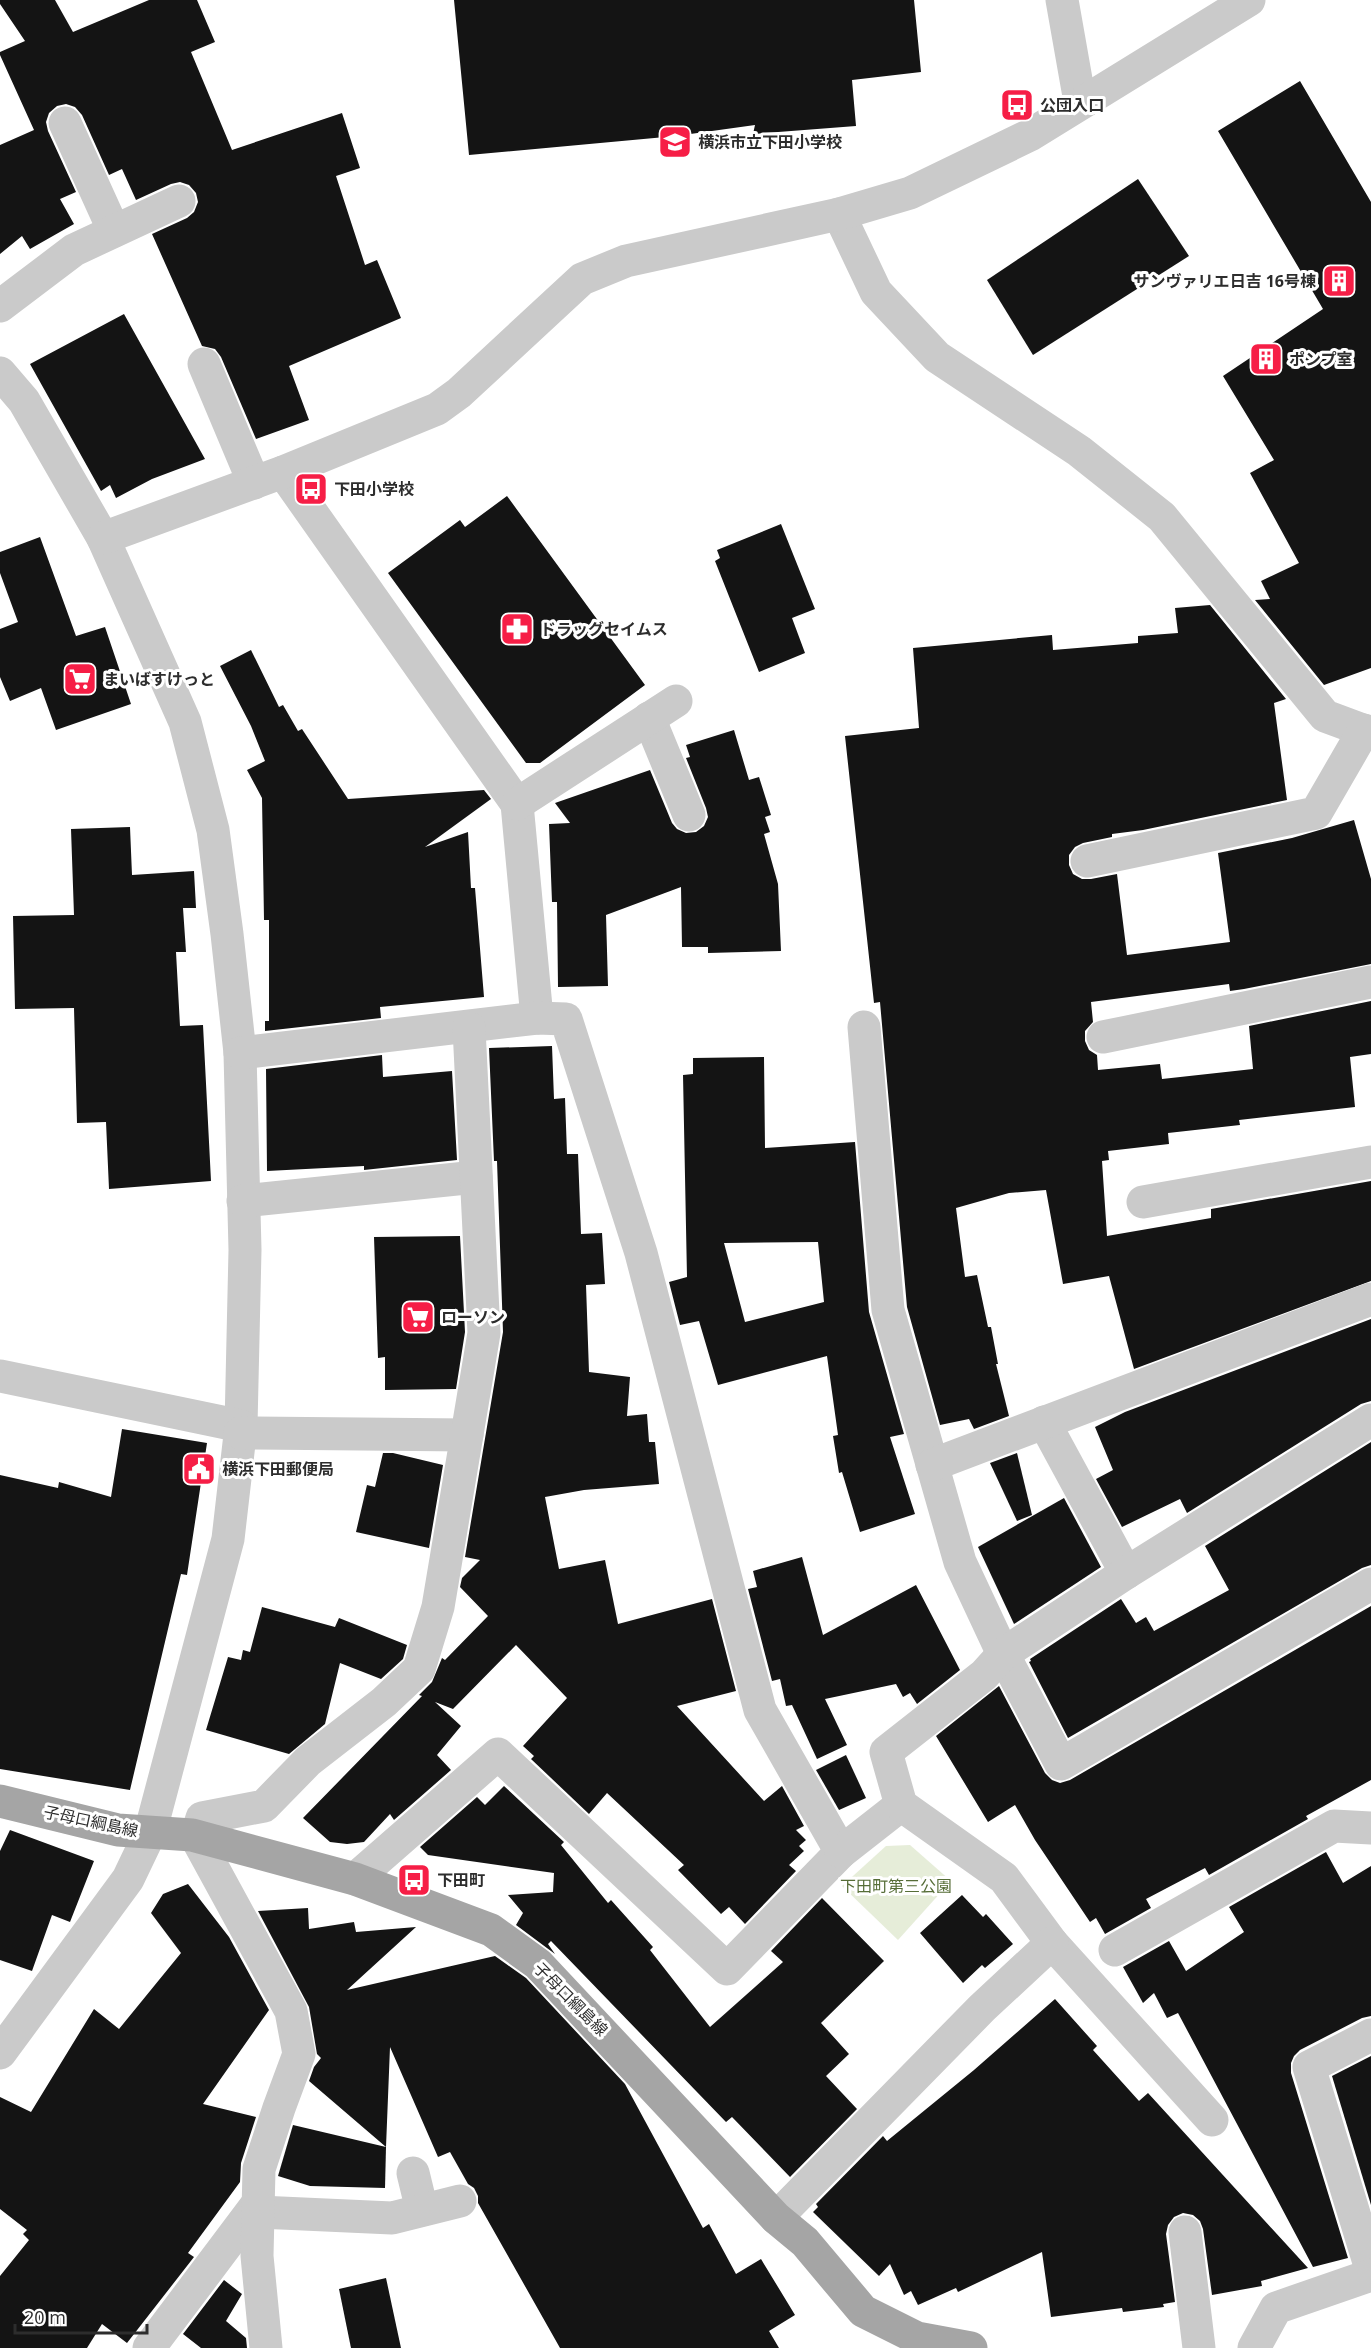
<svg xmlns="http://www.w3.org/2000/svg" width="1371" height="2348" viewBox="0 0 1371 2348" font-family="'Open Sans','Noto Sans JP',sans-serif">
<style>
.green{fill:#e6edd9}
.building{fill:#141414;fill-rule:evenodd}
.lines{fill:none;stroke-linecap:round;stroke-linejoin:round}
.minor{stroke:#cacaca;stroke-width:33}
.major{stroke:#a5a5a5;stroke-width:33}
.labels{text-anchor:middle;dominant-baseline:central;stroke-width:6;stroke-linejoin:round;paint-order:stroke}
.poi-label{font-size:16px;font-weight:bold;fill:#2d2d2d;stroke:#fff;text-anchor:start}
.street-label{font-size:16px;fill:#2d2d2d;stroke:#fff}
.park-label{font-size:16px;fill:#566d37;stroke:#fff}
</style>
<rect width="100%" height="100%" fill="#fff"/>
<polygon class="green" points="910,1845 951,1881 898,1940 842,1886 886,1846"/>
<g class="building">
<polygon points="0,0 55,0 73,32 149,0 197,0 215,42 191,52 232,150 342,113 360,168 336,176 365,265 377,260 401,318 289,366 309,420 256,439 221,357 215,349 202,346 152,234 187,218 194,212 198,202 196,193 189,185 180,182 171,184 136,200 122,169 109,175 82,115 75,107 66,104 57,106 49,113 46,122 48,131 76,192 60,199 74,224 30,249 22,236 0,254 0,145 34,130 0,55 0,52 25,41 0,4"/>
<polygon points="454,0 914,0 921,72 852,80 856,126 753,134 755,125 676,136 469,155"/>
<polygon points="1300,81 1371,202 1371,668 1324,685 1255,600 1270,599 1261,581 1299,563 1250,473 1274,460 1223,376 1323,309 1218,131"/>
<polygon points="1138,179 1189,256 1033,355 987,280"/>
<polygon points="124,314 205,459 152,479 116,498 110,485 101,491 30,364"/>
<polygon points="507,496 645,685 540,763 526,763 388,573 460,520 465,527"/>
<polygon points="781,524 815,609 792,618 805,653 759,672 715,561 720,558 717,550"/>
<polygon points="40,537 76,636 105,627 131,704 56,730 41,688 10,701 0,677 0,629 18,622 0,573 0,552"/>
<polygon points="1210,605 1286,699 1274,703 1287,800 1143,830 1112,834 1112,837 1083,843 1075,847 1069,855 1069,865 1073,874 1082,879 1091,879 1117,874 1127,955 1230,942 1218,853 1292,838 1354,820 1371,879 1371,964 1244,989 1230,991 1229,984 1091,1002 1093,1022 1085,1031 1085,1041 1089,1050 1097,1055 1098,1070 1160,1064 1162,1079 1253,1069 1249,1026 1371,1001 1371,1054 1350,1057 1355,1107 1239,1120 1240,1125 1168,1133 1169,1144 1108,1151 1109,1160 1102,1161 1107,1236 1211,1218 1211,1209 1371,1181 1371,1281 1134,1369 1109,1276 1063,1284 1046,1190 1009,1193 956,1208 965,1277 977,1275 988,1327 991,1327 998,1364 996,1364 1009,1416 974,1429 969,1419 940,1425 907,1307 880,1002 874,1003 845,736 919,728 913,648 1052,635 1053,650 1138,643 1138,636 1178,633 1175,608"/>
<polygon points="251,650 279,707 283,705 298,731 302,729 348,799 484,790 491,799 425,847 468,832 471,888 475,888 484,997 380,1007 381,1018 265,1031 265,1021 269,1021 269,920 264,920 262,798 247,770 265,761 251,726 220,666"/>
<polygon points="734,730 749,780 759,777 771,815 765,817 770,832 764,834 778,884 781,951 708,953 708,947 682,947 681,887 606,915 608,986 558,987 557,902 552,902 549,824 570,823 555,803 650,770 672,823 677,829 686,833 696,832 704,826 708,817 706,808 686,758 690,757 686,745"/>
<polygon points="130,827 132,875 194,871 196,908 183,908 186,952 176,952 180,1026 203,1025 211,1181 109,1189 106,1122 77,1123 74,1008 15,1009 13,916 74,915 71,829"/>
<polygon points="552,1046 554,1099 565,1098 567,1154 578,1154 581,1234 602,1233 605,1284 586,1285 589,1372 630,1377 627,1416 647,1414 649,1442 655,1442 659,1484 584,1490 545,1497 559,1569 605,1560 618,1624 712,1599 736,1691 677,1706 764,1801 782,1786 804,1826 796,1830 806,1840 799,1846 804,1851 789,1865 796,1871 745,1924 729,1907 721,1914 678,1870 684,1865 607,1793 589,1814 531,1759 534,1756 523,1746 567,1698 516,1645 453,1709 435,1702 461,1726 437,1755 451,1770 394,1820 390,1814 364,1842 347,1844 330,1842 303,1818 422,1696 419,1695 432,1682 442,1658 445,1660 488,1616 460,1587 462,1578 480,1560 465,1557 503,1332 497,1161 494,1161 489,1048"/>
<polygon points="382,1055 383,1077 452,1071 457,1160 364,1170 364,1166 267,1171 266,1069"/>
<path d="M764,1057L765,1148L855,1142L869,1312L904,1434L890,1437L915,1514L860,1532L842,1472L839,1473L833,1436L838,1435L827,1356L718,1385L699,1321L680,1325L669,1282L687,1277L683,1075L693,1074V1058ZM818,1242L824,1302L745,1322L724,1243Z"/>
<polygon points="460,1236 465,1332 456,1389 385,1390 385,1357 378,1358 374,1237"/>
<polygon points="1371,1319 1371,1401 1361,1404 1187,1513 1180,1499 1122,1527 1096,1479 1113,1470 1095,1427 1125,1412"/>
<polygon points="122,1429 207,1443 187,1575 181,1574 130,1790 0,1769 0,1475 58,1488 59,1482 111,1497"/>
<polygon points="1371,1442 1371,1565 1362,1568 1068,1738 1029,1662 1031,1661 1030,1659 1121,1599 1136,1623 1146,1617 1154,1631 1229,1590 1205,1546"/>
<polygon points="383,1453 393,1453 443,1465 429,1548 356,1532 367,1485 375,1487"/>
<polygon points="1017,1453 1032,1515 1017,1521 990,1463"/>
<polygon points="1064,1498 1101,1567 1014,1624 978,1547"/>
<polygon points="802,1557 823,1635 916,1585 960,1670 917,1704 910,1693 903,1697 896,1684 825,1699 847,1745 817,1759 792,1705 786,1706 780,1679 772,1681 748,1589 757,1587 753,1571"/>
<polygon points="1371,1606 1371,1780 1306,1816 1308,1819 1209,1875 1205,1868 1146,1899 1151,1908 1105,1934 1096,1918 1090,1922 1035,1840 1015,1805 988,1822 936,1736 999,1686 1045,1773 1052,1780 1060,1783 1070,1780"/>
<polygon points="262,1607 335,1627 339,1618 407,1645 403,1659 381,1679 340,1663 325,1724 289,1754 206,1730 228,1657 241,1660 243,1650 250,1652"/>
<polygon points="846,1755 866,1798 839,1810 816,1770"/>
<polygon points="504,1786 564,1842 561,1845 608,1903 611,1900 653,1947 650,1950 710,2027 783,1962 771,1951 822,1898 884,1961 821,2023 849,2054 826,2076 857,2109 790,2177 732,2117 726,2122 551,1941 548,1944 555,1954 516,1925 523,1913 508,1895 553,1892 554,1873 428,1855 420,1847 477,1797 485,1805"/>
<polygon points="10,1830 94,1861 70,1922 52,1915 32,1971 0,1960 0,1851"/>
<polygon points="1326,1852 1343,1883 1371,1866 1371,2016 1362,2018 1300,2050 1294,2056 1291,2063 1291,2073 1348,2258 1313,2267 1178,2013 1167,2018 1154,1993 1143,2003 1123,1967 1169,1941 1186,1971 1244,1932 1229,1907"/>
<polygon points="188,1884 229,1937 269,2010 203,2104 256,2117 241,2163 240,2182 188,2253 194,2257 127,2343 102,2324 87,2348 0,2348 0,2276 29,2240 23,2234 27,2230 0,2209 0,2097 31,2112 94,2009 119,2029 181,1953 151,1913 163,1894"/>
<polygon points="962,1895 983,1917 986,1914 1013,1944 985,1968 982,1965 963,1983 920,1933"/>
<polygon points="308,1908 309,1929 354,1922 356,1932 416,1927 347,1990 495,1956 526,1978 625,2084 703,2228 709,2224 736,2274 761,2259 795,2315 769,2331 779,2348 560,2348 478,2203 478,2196 474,2188 468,2184 450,2152 438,2157 390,2047 386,2147 309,2081 314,2067 321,2058 317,2054 309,2007 258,1911"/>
<polygon points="1055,1999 1097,2046 1093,2050 1139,2101 1148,2093 1308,2268 1261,2281 1262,2286 1212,2295 1203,2229 1200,2221 1193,2215 1183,2213 1174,2217 1168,2225 1166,2234 1175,2302 1163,2304 1164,2307 1123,2312 1122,2308 1051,2317 1042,2252 958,2292 956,2288 918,2305 911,2291 904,2295 890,2264 879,2276 813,2212 818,2207 816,2204 883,2136 887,2141 974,2070"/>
<polygon points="1371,2056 1371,2205 1332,2076"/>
<polygon points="293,2125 386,2147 385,2188 310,2186 278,2176"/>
<polygon points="386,2278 401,2348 351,2348 339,2289"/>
<polygon points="224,2280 242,2294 226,2321 246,2338 247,2348 201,2348 183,2334"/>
</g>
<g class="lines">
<g class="minor">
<polyline points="1062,0 1080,102"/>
<polyline points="65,123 114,231"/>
<polyline points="839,214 876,292 937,357 1079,451 1162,517 1325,716 1371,733"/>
<polyline points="0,306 74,250 179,201"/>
<polyline points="204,364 254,483"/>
<polyline points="0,373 24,401 103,538 185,722 213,830 227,934 240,1053 245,1250 241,1426 228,1539 150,1833 128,1879 0,2053"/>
<polyline points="283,472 517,804 537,1018"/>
<polyline points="103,538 283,472 437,409 459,393 582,279 626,261 839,214 910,193 1030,135 1249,0"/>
<polyline points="649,718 689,815"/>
<polyline points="517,804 676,701"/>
<polyline points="1087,861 1316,813 1364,730"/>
<polyline points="864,1027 888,1310 960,1562 1003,1654 1061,1764 1371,1584"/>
<polyline points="1103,1037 1371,982"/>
<polyline points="240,1053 537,1018 566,1019 641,1253 760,1710 841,1852 727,1969 498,1754 355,1879"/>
<polyline points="243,1201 476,1177"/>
<polyline points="1143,1202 1371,1162"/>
<polyline points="0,1376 241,1426"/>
<polyline points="1044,1422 1126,1573"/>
<polyline points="240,1433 467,1435"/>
<polyline points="932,1465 1371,1299"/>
<polyline points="841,1852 901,1805"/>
<polyline points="1115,1950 1334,1826 1371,1828"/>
<polyline points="1371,2035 1309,2067 1371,2269"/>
<polyline points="1212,2120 1052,1943 1004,1878 901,1805 886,1752 984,1675 1003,1654 1126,1573 1371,1420"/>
<polyline points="413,2173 422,2210"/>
<polyline points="259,2212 392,2218 460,2201"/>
<polyline points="776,2218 982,2008 1052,1943"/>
<polyline points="1185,2232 1199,2348"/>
<polyline points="149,2348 258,2203"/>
<polyline points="266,2348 257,2256 259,2169 279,2108 299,2054 291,2011 196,1837 202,1818 264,1806 308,1761 384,1702 419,1669 438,1607 484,1333 469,1028"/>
<polyline points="1254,2348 1276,2308 1371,2275"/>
</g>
<polyline class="major" points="0,1801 118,1830 192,1835 355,1879 491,1930 538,1964 776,2218 805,2242 863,2311 917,2338 971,2348"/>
</g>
<defs>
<symbol id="bus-square" viewBox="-11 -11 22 22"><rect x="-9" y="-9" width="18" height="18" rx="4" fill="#f61e46" stroke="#fff"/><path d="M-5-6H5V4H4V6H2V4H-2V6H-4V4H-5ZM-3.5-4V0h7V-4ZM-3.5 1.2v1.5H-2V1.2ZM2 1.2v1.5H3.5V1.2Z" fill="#fff"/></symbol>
<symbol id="school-square" viewBox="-11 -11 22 22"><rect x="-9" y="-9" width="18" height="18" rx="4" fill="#f61e46" stroke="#fff"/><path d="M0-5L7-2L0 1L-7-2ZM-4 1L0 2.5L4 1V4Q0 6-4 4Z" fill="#fff"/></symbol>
<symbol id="building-square" viewBox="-11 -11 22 22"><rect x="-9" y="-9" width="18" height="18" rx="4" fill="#f61e46" stroke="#fff"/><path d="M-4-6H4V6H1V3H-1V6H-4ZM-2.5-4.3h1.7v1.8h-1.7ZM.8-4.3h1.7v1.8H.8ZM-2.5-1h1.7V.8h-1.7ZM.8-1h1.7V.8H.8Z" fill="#fff"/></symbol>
<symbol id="pharmacy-square" viewBox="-11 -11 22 22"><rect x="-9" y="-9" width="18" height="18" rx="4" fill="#f61e46" stroke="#fff"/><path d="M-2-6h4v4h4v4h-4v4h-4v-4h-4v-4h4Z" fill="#fff"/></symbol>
<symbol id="supermarket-square" viewBox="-11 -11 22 22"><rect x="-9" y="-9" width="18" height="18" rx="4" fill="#f61e46" stroke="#fff"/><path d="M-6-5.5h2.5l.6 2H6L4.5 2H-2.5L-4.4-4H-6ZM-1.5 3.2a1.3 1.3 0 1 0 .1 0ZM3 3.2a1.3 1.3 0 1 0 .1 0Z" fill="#fff"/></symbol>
<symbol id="civic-square" viewBox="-11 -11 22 22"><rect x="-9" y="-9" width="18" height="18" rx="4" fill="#f61e46" stroke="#fff"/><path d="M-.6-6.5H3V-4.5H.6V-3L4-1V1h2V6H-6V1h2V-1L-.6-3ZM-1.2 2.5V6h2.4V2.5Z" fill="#fff"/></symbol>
</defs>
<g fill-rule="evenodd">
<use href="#bus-square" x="998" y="86" width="38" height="38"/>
<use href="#school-square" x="656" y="123" width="38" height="38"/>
<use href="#building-square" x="1320" y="262" width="38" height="38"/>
<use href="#building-square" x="1247" y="340" width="38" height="38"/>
<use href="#bus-square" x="292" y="470" width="38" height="38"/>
<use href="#pharmacy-square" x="498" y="610" width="38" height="38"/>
<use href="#supermarket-square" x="61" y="660" width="38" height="38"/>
<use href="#supermarket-square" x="399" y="1298" width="38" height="38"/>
<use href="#civic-square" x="180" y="1450" width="38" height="38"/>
<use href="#bus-square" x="395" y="1861" width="38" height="38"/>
</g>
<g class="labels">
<g class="poi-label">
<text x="1040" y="105">公団入口</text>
<text x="698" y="142">横浜市立下田小学校</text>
<text x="1316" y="281" text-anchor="end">サンヴァリエ日吉 16号棟</text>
<text x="1289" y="359">ポンプ室</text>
<text x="334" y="489">下田小学校</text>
<text x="540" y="629">ドラッグセイムス</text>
<text x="103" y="679">まいばすけっと</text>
<text x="441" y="1317">ローソン</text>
<text x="222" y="1469">横浜下田郵便局</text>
<text x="437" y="1880">下田町</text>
</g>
<g class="street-label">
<text transform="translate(91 1821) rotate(12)">子母口綱島線</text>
<text transform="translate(571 1999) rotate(45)">子母口綱島線</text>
</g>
<g class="park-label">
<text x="896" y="1886">下田町第三公園</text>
</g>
</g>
<path d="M15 2324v9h132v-9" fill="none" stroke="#2d2d2d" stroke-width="3"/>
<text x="24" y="2324" font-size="18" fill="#2d2d2d" stroke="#ffffff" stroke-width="4.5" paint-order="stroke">20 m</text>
</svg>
